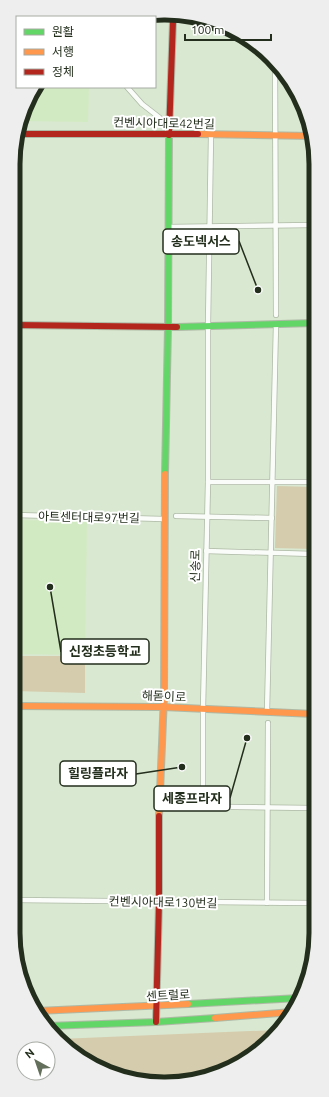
<svg xmlns="http://www.w3.org/2000/svg" width="329" height="1097" viewBox="0 0 329 1097" font-family="Ubuntu,'Noto Sans KR',sans-serif">
<style>
.built{fill:#d2eac2}
.green{fill:#d5ccae}
.lines{fill:none;stroke-linecap:round;stroke-linejoin:round}
.street-casing{stroke:#aeb9a6;stroke-width:6}
.fast-casing{stroke:#aeb9a6;stroke-width:8}
.slow-casing{stroke:#aeb9a6;stroke-width:8}
.jam-casing{stroke:#aeb9a6;stroke-width:8}
.street{stroke:#f9fcf8;stroke-width:4.5}
.fast{stroke:#63d668;stroke-width:6}
.slow{stroke:#ff974d;stroke-width:6}
.jam{stroke:#b3261e;stroke-width:6}
.labels{text-anchor:middle;dominant-baseline:central;stroke-width:4;stroke-linejoin:round;paint-order:stroke}
.street-label{font-size:12px;fill:#232e1c;stroke:#fff}
.rim{fill:none;stroke:#232e1c;stroke-width:5}
.leader{fill:none;stroke:#232e1c;stroke-width:1.5}
.callout-dot{fill:#232e1c;stroke:#fff;stroke-width:1.5}
.callout{fill:#fff;stroke:#232e1c;stroke-width:1.5}
.callout-label{font-size:13px;text-anchor:middle;font-weight:bold;fill:#232e1c}
</style>
<rect width="100%" height="100%" fill="#d9e8d0"/>
<g class="built">
<polygon points="36,87 89,87 88,122 22,121"/>
<polygon points="14,520 87,521 85,655 14,654"/>
</g>
<g class="green">
<polygon points="277,486 314,487 314,549 275,548"/>
<polygon points="14,656 85,656 85,693 14,691"/>
<polygon points="277,1030 257,1053 213,1076 154,1084 98,1068 59,1039"/>
</g>
<g class="lines">
<defs>
<g id="street">
<polyline points="181,16 199,18"/>
<polyline points="275,61 276,315"/>
<polyline points="127,87 142,104 160,118"/>
<polyline points="168,227 315,225"/>
<polyline points="208,482 314,482"/>
<polyline points="15,515 164,519"/>
<polyline points="176,516 272,518"/>
<polyline points="206,551 314,554"/>
<polyline points="267,712 276,324"/>
<polyline points="159,806 313,808"/>
<polyline points="203,807 203,709 208,482 208,326 211,135"/>
<polyline points="13,900 313,903"/>
<polyline points="267,903 268,723"/>
</g>
<g id="fast">
<polyline points="177,327 314,323"/>
<polyline points="165,474 168,327 169,135"/>
<polyline points="188,1004 299,998"/>
<polyline points="47,1026 156,1022 215,1018"/>
</g>
<g id="slow">
<polyline points="198,134 312,136"/>
<polyline points="14,706 163,707 314,714"/>
<polyline points="159,816 164,696 165,474"/>
<polyline points="37,1011 188,1004"/>
<polyline points="215,1018 292,1012"/>
</g>
<g id="jam">
<polyline points="16,134 198,134"/>
<polyline points="169,135 173,21"/>
<polyline points="15,325 177,327"/>
<polyline points="156,1022 159,902 159,816"/>
</g>
</defs>
<use href="#street" class="street-casing"/>
<use href="#fast" class="fast-casing"/>
<use href="#slow" class="slow-casing"/>
<use href="#jam" class="jam-casing"/>
<use href="#street" class="street"/>
<use href="#fast" class="fast"/>
<use href="#slow" class="slow"/>
<use href="#jam" class="jam"/>
</g>
<g class="labels">
<g class="street-label">
<text transform="translate(164 123) rotate(1)">컨벤시아대로42번길</text>
<text transform="translate(89 517) rotate(1)">아트센터대로97번길</text>
<text transform="translate(195 566) rotate(-89)">신송로</text>
<text transform="translate(164 696) rotate(2)">해돋이로</text>
<text transform="translate(163 902) rotate(1)">컨벤시아대로130번길</text>
<text transform="translate(168 995) rotate(-3)">센트럴로</text>
</g>
</g>
<path d="M0 0H329V1097H0ZM164 20H165A144 144 0 0 1 309 164V933A144 144 0 0 1 165 1077H164A144 144 0 0 1 20 933V164A144 144 0 0 1 164 20Z" fill="#edeeed" fill-rule="evenodd"/>
<path class="rim" d="M164 20H165A144 144 0 0 1 309 164V933A144 144 0 0 1 165 1077H164A144 144 0 0 1 20 933V164A144 144 0 0 1 164 20Z"/>
<path class="leader" d="M258 290L239 241M50 587L61 652M182 767L136 774M247 738L230 798"/>
<g class="callout-dot">
<circle cx="258" cy="290" r="4"/>
<circle cx="50" cy="587" r="4"/>
<circle cx="182" cy="767" r="4"/>
<circle cx="247" cy="738" r="4"/>
</g>
<g class="callout">
<rect x="163" y="229" width="76" height="25" rx="4"/>
<rect x="61" y="639" width="88" height="25" rx="4"/>
<rect x="60" y="761" width="76" height="25" rx="4"/>
<rect x="154" y="786" width="76" height="25" rx="4"/>
</g>
<g class="callout-label">
<text x="201" y="246">송도넥서스</text>
<text x="105" y="656">신정초등학교</text>
<text x="98" y="778">힐링플라자</text>
<text x="192" y="803">세종프라자</text>
</g>
<rect x="16" y="16" width="140" height="72" fill="#ffffff" stroke="#a7aba4"/>
<rect x="24" y="29" width="20" height="6" fill="#63d668" stroke="#a7aba4"/>
<text x="52" y="36" font-size="12" fill="#232e1c">원활</text>
<rect x="24" y="49" width="20" height="6" fill="#ff974d" stroke="#a7aba4"/>
<text x="52" y="56" font-size="12" fill="#232e1c">서행</text>
<rect x="24" y="69" width="20" height="6" fill="#b3261e" stroke="#a7aba4"/>
<text x="52" y="76" font-size="12" fill="#232e1c">정체</text>
<g transform="translate(36 1061) rotate(320)"><circle r="19" fill="#ffffff" stroke="#a7aba4"/>
<path d="M0-3L7 15L0 10L-7 15Z" fill="#636f5b"/>
<text y="-6" font-size="11" font-weight="bold" text-anchor="middle" fill="#232e1c">N</text>
</g>
<path d="M185 34v6h86v-6" fill="none" stroke="#232e1c" stroke-width="2"/>
<text x="191" y="34" font-size="12" fill="#232e1c" stroke="#ffffff" stroke-width="3" paint-order="stroke">100 m</text>
</svg>
